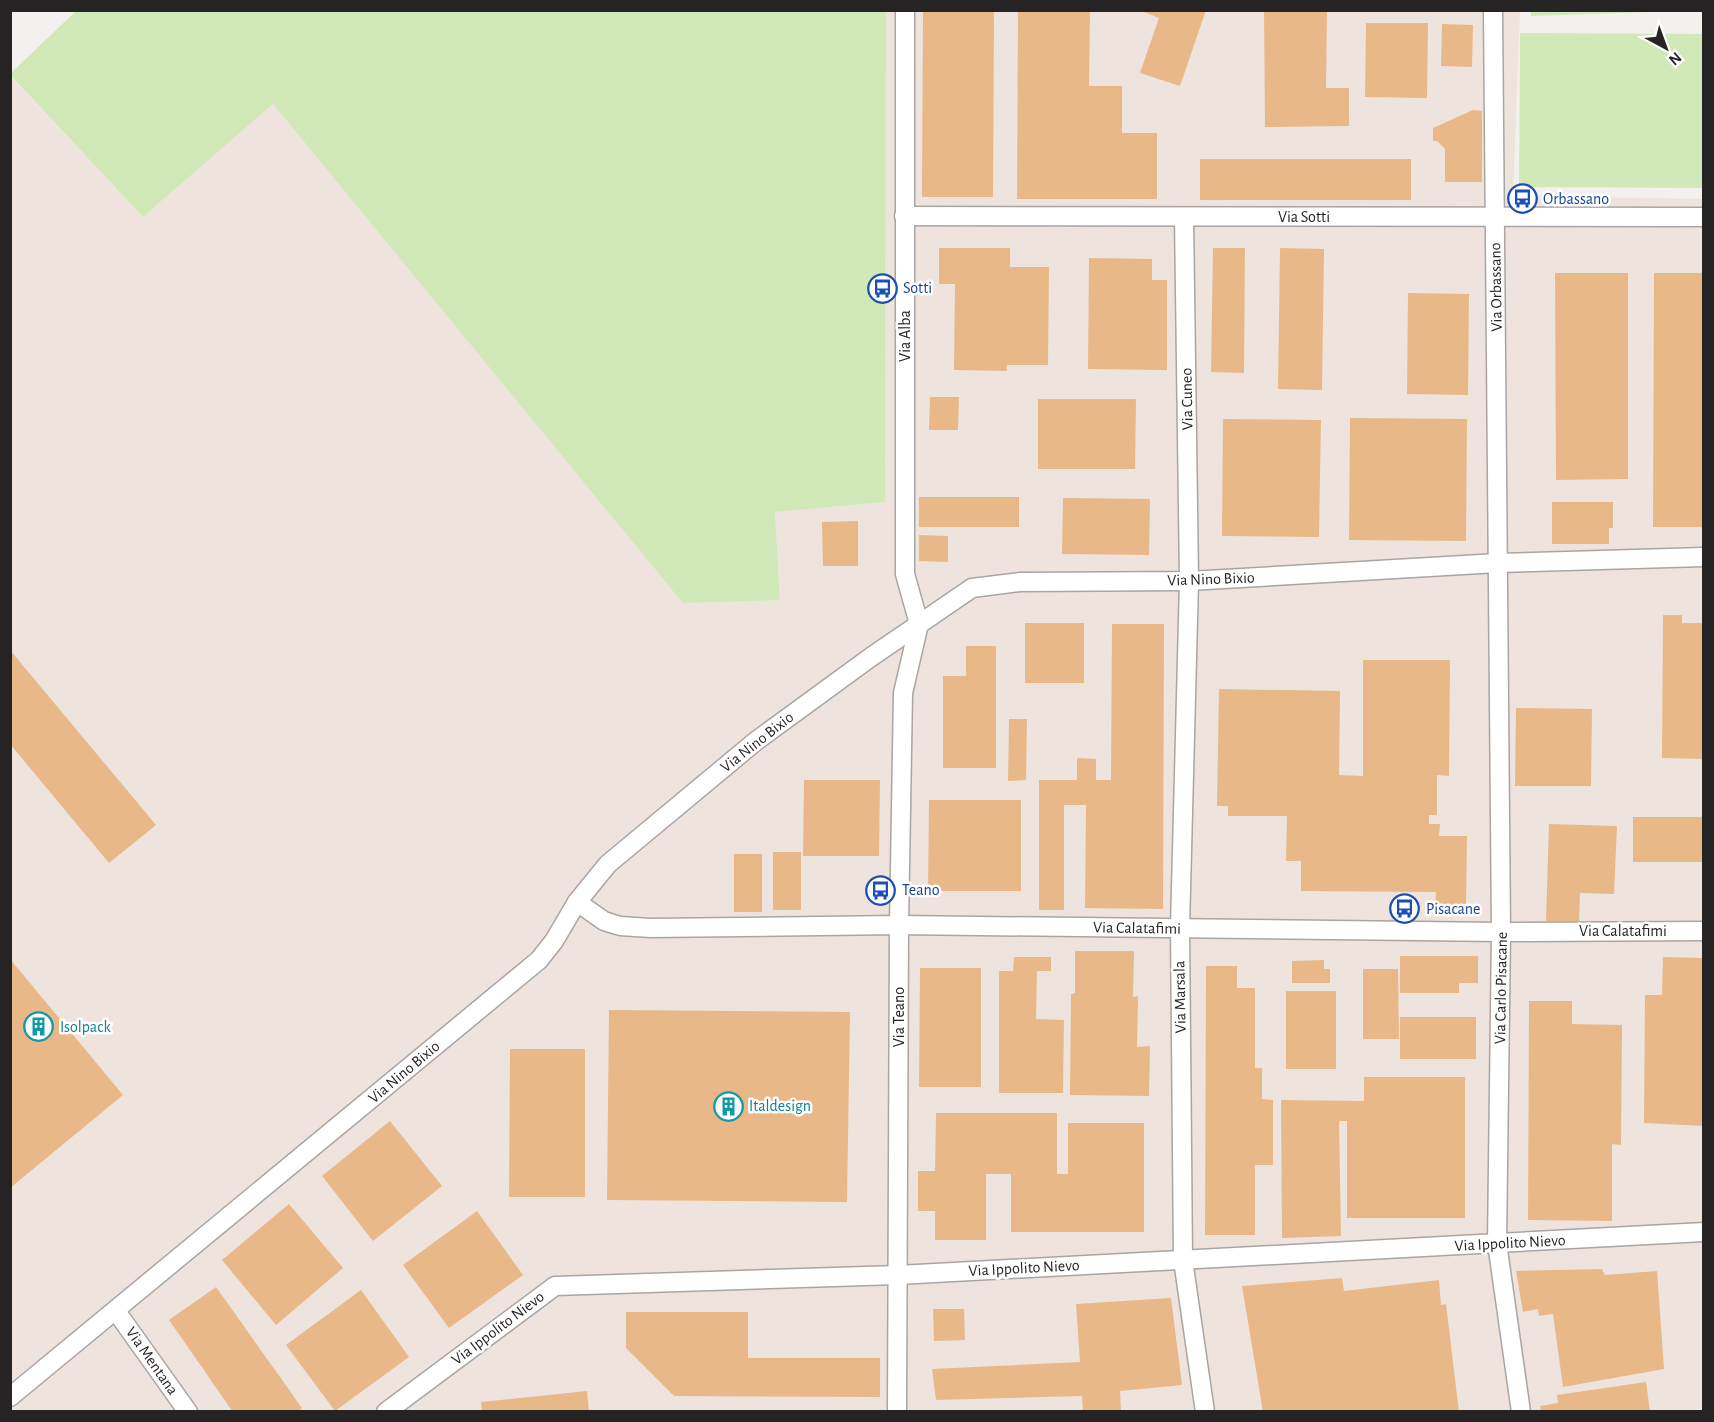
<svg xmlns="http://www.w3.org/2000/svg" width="1714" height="1422" viewBox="0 0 1714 1422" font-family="'Alegreya Sans',sans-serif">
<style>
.built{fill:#eee4dd}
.green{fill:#d1e8b9}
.building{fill:#e9b888}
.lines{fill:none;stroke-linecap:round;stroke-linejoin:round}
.street-casing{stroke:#a8a5a3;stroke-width:21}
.street{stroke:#fff;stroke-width:18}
.labels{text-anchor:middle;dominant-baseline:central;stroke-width:5;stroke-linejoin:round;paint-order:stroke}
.transit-label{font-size:16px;fill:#164399;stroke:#fffefe;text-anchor:start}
.street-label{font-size:16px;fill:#252323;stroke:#fffefe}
.culture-label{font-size:16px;fill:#0d838f;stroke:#fffefe;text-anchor:start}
</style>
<rect width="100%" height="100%" fill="#f4f0ee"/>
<polygon class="built" points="886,11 1520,11 1513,196 1703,199 1703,1411 11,1411 10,76 143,217 273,104 683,602 780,599 775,512 885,502"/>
<g class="green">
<polygon points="76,11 886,11 885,502 775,512 780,600 683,603 273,104 143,217 11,76 11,73"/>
<polygon points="1679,11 1531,16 1531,10"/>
<polygon points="1520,33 1703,34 1703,188 1519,187"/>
</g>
<g class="building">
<polygon points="923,10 994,10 993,197 922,197"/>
<polygon points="1018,10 1090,10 1089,86 1122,86 1122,133 1157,133 1157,199 1017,199"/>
<polygon points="1206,10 1180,86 1140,73 1159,18 1139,10"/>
<polygon points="1264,10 1327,10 1326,88 1349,88 1349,126 1265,127"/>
<polygon points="1366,23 1428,23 1427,98 1365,97"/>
<polygon points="1442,24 1473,25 1472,67 1441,66"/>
<polygon points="1473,110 1482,111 1482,182 1445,182 1445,149 1437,141 1433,141 1433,128"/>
<rect x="1200" y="159" width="211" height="41"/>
<polygon points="939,248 1010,248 1010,267 1049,267 1048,365 1007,365 1007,371 954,370 955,284 939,284"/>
<polygon points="1213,248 1245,248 1244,373 1211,372"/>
<polygon points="1280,248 1324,249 1322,390 1278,389"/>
<polygon points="1089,258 1152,259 1152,280 1167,280 1167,370 1088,369"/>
<polygon points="1555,273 1628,273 1628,479 1556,480"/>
<polygon points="1654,273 1704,273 1704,527 1653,527"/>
<polygon points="1408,293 1469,294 1468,395 1407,394"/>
<polygon points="930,397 959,397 958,430 929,430"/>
<polygon points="1038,399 1136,399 1135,469 1038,469"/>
<polygon points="1350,418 1467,419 1466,541 1349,540"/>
<polygon points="1223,419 1321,420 1319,537 1222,536"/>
<rect x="919" y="497" width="100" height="30"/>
<polygon points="1063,498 1150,499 1149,555 1062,554"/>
<polygon points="1552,502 1613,502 1613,528 1609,528 1609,544 1552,544"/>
<polygon points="858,521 858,566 823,566 822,522"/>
<polygon points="919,535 948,536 948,562 919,561"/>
<polygon points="1663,615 1682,615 1682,623 1704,623 1704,759 1662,758"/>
<rect x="1025" y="623" width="59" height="60"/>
<polygon points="1112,624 1164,624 1163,909 1085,908 1086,805 1064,805 1064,910 1039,910 1039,780 1077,780 1077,758 1096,759 1096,780 1111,780"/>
<polygon points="966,646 996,646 996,768 943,768 943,676 966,676"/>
<polygon points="10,650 156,825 109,863 10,744"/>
<polygon points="1363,660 1450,660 1449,776 1437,775 1437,815 1429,815 1429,824 1440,824 1439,836 1467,836 1466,908 1435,908 1436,892 1301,891 1301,861 1286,861 1287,816 1228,816 1228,806 1217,806 1219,689 1340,691 1339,775 1363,776"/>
<polygon points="1516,708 1592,709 1591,786 1515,786"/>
<polygon points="1009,719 1027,719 1026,780 1008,781"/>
<polygon points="804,780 880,780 879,856 803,856"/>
<polygon points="929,800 1021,800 1021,891 928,891"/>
<rect x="1633" y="817" width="71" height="45"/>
<polygon points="1549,824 1617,826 1614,894 1580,893 1579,922 1546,921"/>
<rect x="773" y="852" width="28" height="58"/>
<rect x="734" y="854" width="28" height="58"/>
<polygon points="1075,951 1134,951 1133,997 1138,996 1137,1047 1150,1046 1149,1096 1070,1095 1071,994 1075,993"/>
<polygon points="1400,956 1478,956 1478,983 1459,983 1459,993 1400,993"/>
<polygon points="1014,957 1051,957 1051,971 1037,971 1036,1019 1064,1020 1063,1093 999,1093 999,971 1013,971"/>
<polygon points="1663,957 1704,958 1704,1126 1644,1123 1645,995 1662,995"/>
<polygon points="10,959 123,1095 10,1188"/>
<polygon points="1324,960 1324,969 1330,969 1330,983 1292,983 1292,961"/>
<polygon points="1206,966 1237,966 1237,988 1255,988 1255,1068 1262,1068 1262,1099 1273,1100 1273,1165 1255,1165 1255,1235 1205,1235"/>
<polygon points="920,968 981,968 981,1087 919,1087"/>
<polygon points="1363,969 1398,969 1399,1039 1363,1039"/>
<rect x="1286" y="991" width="50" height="78"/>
<polygon points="1529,1001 1572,1001 1572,1024 1622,1025 1621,1145 1612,1144 1612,1221 1528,1220"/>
<polygon points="609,1010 850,1012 847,1202 607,1200"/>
<rect x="1400" y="1017" width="76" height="42"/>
<polygon points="510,1049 585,1049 585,1197 509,1197"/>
<polygon points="1364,1077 1465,1077 1465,1218 1347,1218 1347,1121 1339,1121 1341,1236 1282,1238 1281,1100 1364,1101"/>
<polygon points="936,1113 1057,1113 1057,1174 1068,1174 1068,1123 1144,1123 1144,1232 1011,1232 1011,1174 986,1174 986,1240 935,1240 935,1211 918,1211 918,1171 935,1171"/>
<polygon points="390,1121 442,1186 373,1241 322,1176"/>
<polygon points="289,1204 343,1268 276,1325 222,1260"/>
<polygon points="477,1211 523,1275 449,1328 403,1265"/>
<polygon points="1602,1269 1605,1275 1657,1271 1664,1369 1563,1387 1553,1314 1539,1316 1538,1309 1523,1312 1516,1271"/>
<polygon points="1342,1278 1344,1291 1439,1280 1441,1305 1446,1304 1459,1412 1263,1412 1242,1286"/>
<polygon points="216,1287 302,1408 297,1412 233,1412 169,1320"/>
<polygon points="361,1290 409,1357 335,1411 286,1345"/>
<polygon points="1171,1298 1182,1385 1120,1391 1121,1412 1083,1412 1082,1396 936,1400 932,1369 1080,1362 1076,1304"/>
<polygon points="933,1309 964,1309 965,1340 934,1341"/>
<polygon points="626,1312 748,1312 748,1358 880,1358 880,1397 674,1396 626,1348"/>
<polygon points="1646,1382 1650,1412 1541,1412 1540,1406 1558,1403 1557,1395"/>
<polygon points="587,1391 589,1412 482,1412 481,1402"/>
</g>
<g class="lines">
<defs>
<g id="street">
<polyline points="1493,10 1501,932 1497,1243 1521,1412"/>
<polyline points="904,216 1704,217"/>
<polyline points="1184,217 1189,581 1180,928 1183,1260 1205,1412"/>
<polyline points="577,902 604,921 620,926 651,928 899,925 1501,932 1704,931"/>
<polyline points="116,1311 188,1412"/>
<polyline points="10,1397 539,960 554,941 577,902 608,864 756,741 871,657 972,588 1020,582 1189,581 1498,563 1704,557"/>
<polyline points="386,1412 555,1286 898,1275 1704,1232"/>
<polyline points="897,1412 899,925 903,693 919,624 905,574 905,10"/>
</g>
</defs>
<use href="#street" class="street-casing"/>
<use href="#street" class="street"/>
</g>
<defs>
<symbol id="bus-ring" viewBox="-11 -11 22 22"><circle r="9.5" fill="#fffefe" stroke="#1a4fb4" stroke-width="1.5"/><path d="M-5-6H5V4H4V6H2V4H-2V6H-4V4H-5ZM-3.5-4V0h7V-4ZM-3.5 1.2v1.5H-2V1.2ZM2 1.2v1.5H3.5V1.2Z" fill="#1a4fb4"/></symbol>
<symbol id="building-ring" viewBox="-11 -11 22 22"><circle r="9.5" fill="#fffefe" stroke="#0f9aa8" stroke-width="1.5"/><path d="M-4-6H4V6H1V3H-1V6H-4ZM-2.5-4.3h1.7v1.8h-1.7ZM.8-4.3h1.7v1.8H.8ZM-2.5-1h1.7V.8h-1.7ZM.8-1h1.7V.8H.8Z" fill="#0f9aa8"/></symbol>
</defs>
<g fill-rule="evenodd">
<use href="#bus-ring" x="1506" y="182" width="33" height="33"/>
<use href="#bus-ring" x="866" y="272" width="33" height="33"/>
<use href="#bus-ring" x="864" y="874" width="33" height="33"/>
<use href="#bus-ring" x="1388" y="892" width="33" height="33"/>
<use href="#building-ring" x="22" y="1010" width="33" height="33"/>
<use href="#building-ring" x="712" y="1090" width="33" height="33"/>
</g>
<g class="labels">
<g class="transit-label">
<text x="1543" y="199">Orbassano</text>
<text x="903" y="288">Sotti</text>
<text x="902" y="890">Teano</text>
<text x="1426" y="909">Pisacane</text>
</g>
<g class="street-label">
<text x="1304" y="217">Via Sotti</text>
<text transform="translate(1496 287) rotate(-91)">Via Orbassano</text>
<text transform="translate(905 336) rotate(-90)">Via Alba</text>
<text transform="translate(1187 399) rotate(-91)">Via Cuneo</text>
<text transform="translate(1211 579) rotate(-2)">Via Nino Bixio</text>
<text transform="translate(757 742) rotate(-38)">Via Nino Bixio</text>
<text transform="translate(1137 928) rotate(1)">Via Calatafimi</text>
<text x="1623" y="931">Via Calatafimi</text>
<text transform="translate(1501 988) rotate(-89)">Via Carlo Pisacane</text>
<text transform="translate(1180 997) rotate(-91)">Via Marsala</text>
<text transform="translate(899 1017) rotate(-90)">Via Teano</text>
<text transform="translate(404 1072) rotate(-40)">Via Nino Bixio</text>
<text transform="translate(1510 1243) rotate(-3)">Via Ippolito Nievo</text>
<text transform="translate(1024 1268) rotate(-3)">Via Ippolito Nievo</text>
<text transform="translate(498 1328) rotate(-37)">Via Ippolito Nievo</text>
<text transform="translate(152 1361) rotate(55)">Via Mentana</text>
</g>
<g class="culture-label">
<text x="60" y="1027">Isolpack</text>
<text x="749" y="1106">Italdesign</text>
</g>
</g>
<rect width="1714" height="1422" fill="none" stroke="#252323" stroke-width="24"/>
<g transform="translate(1666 48) rotate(139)" stroke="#fffefe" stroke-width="4.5" paint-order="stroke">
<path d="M0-4.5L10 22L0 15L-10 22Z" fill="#252323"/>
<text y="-9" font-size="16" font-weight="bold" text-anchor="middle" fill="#252323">N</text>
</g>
</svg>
